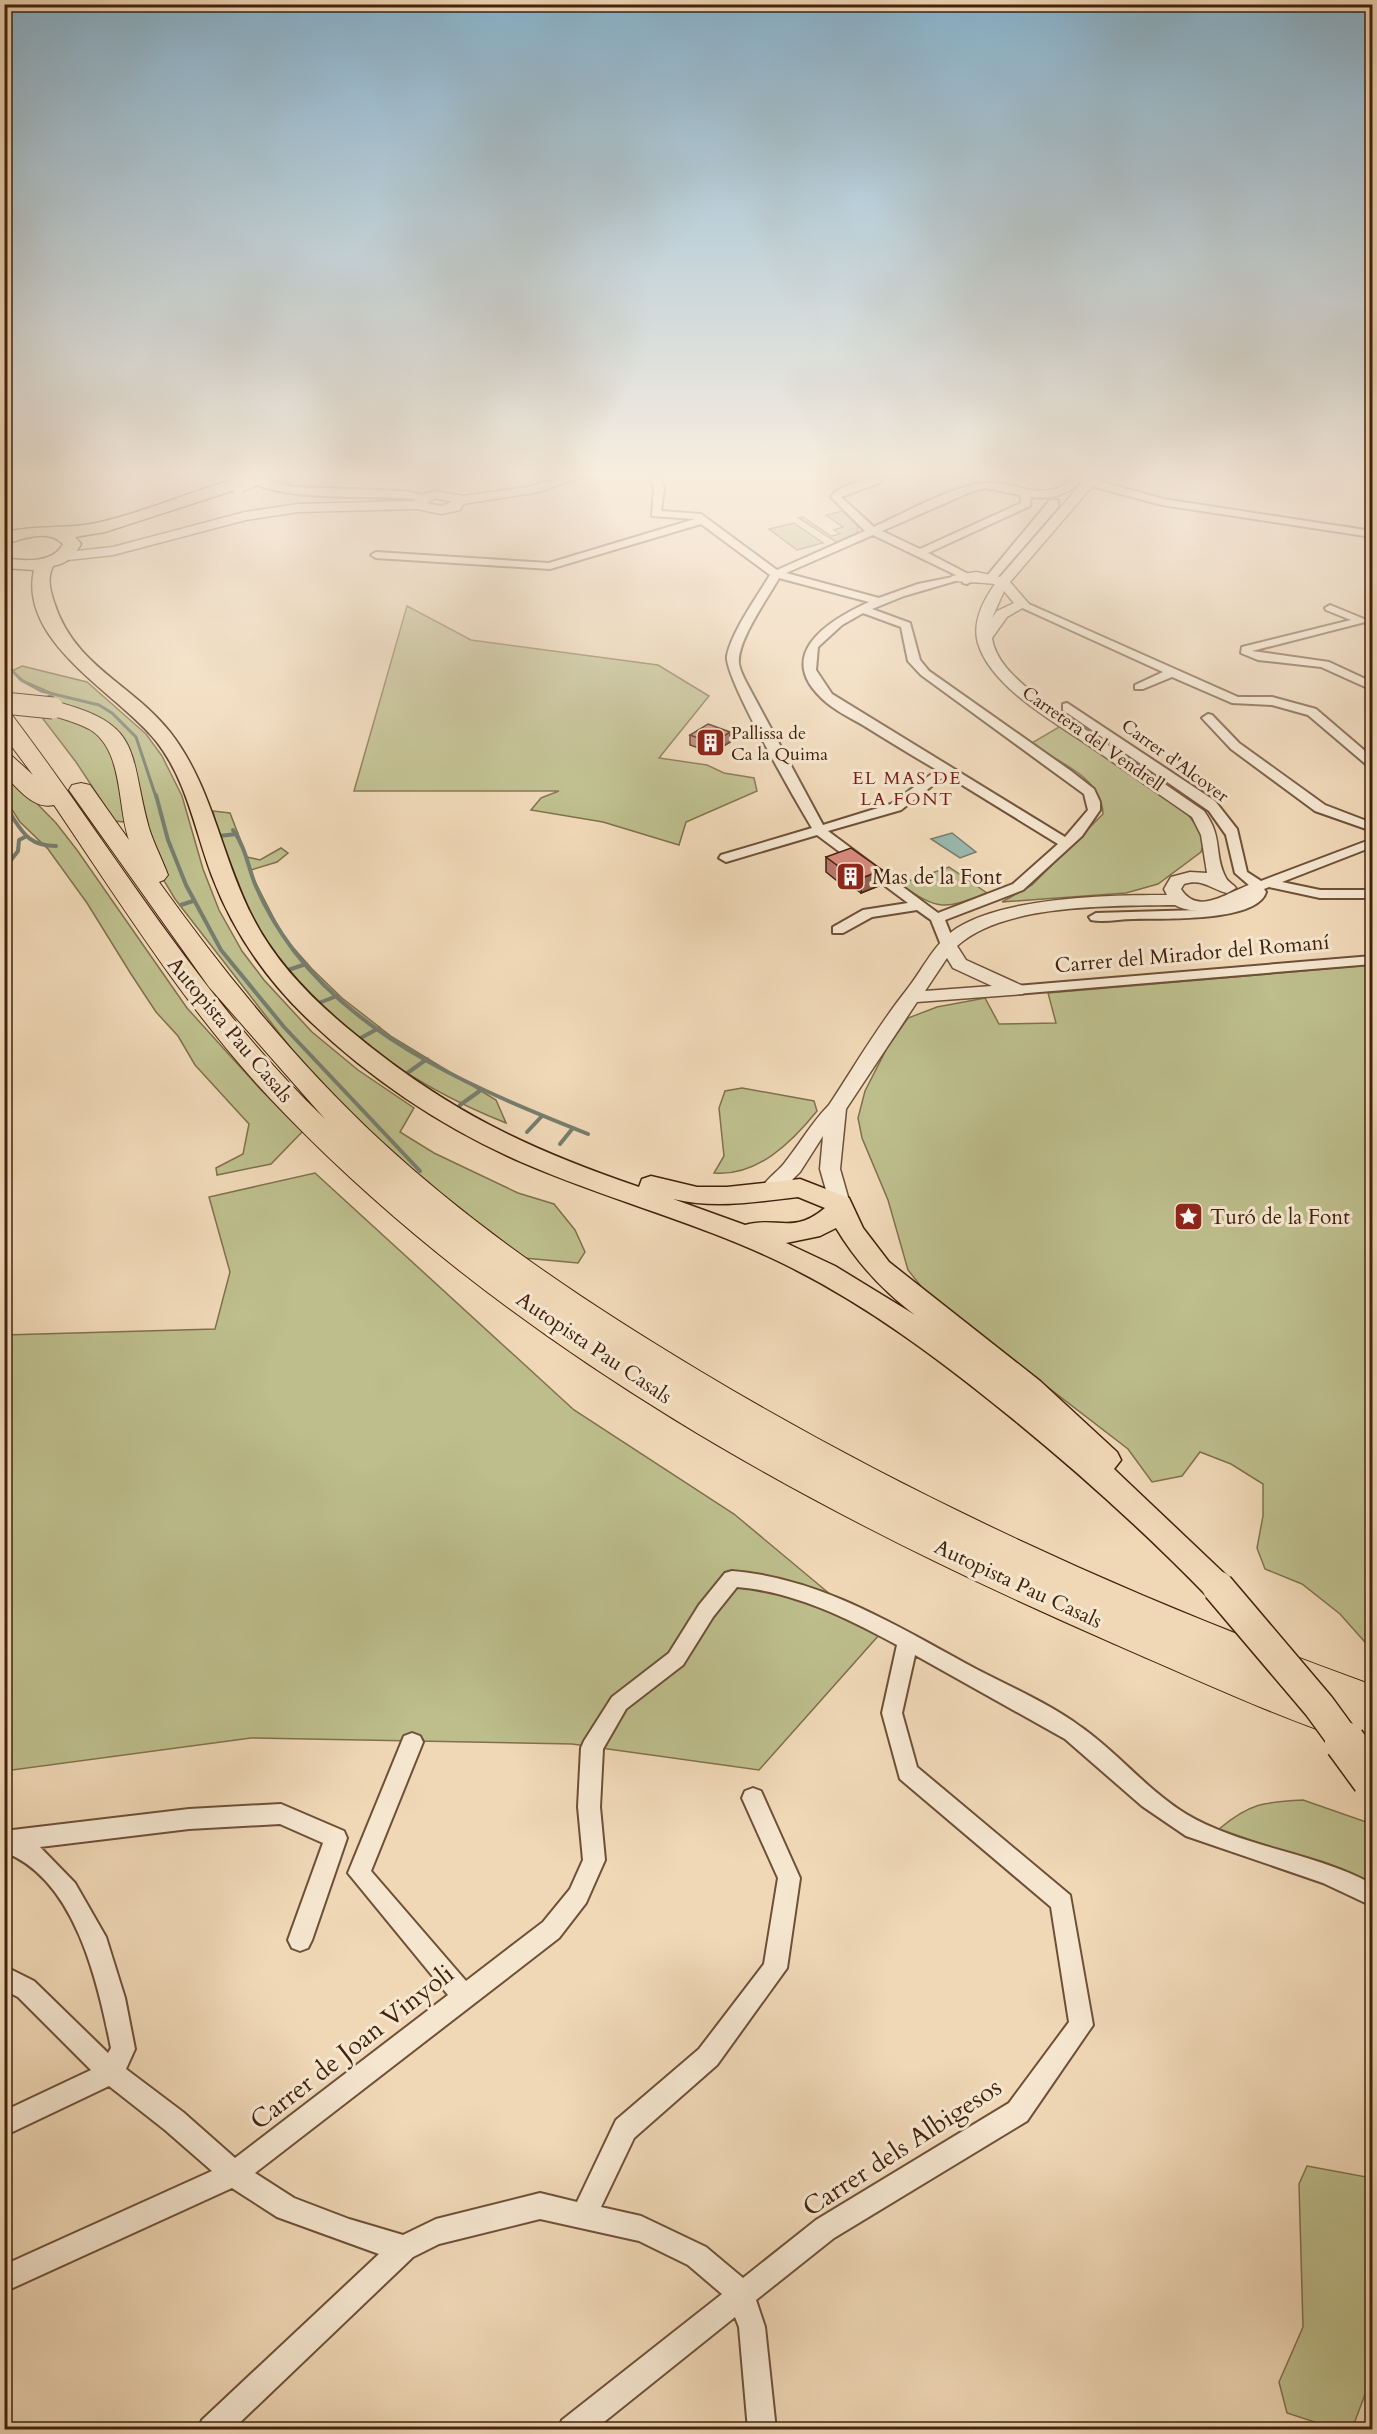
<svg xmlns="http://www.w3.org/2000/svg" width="1377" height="2434" viewBox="0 0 1377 2434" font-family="Cardo,serif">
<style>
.green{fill:#bdbe8c;stroke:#80704c;stroke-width:1.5}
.water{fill:#9ab9b0;stroke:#777d6e;stroke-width:1.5}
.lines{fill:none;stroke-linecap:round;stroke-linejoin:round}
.stream-far1{stroke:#777d6e;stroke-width:3}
.stream{stroke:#777d6e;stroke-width:4}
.minor-casing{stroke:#6e5037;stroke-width:4}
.tertiary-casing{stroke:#6e5037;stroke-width:3}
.primary-casing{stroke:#42220c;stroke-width:3}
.motorway-casing{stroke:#42220c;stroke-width:2}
.minor{fill:#f5e6d0;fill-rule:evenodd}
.tertiary{fill:#f5e6d0;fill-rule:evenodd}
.primary{fill:#f0d8b7;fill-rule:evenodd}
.motorway{fill:#f0d8b7;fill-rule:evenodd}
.primary-bridge-far2-casing{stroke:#42220c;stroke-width:20;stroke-linecap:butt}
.primary-bridge-far1-casing{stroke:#42220c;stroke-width:34;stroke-linecap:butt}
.primary-bridge-casing{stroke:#42220c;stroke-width:43;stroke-linecap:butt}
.motorway-bridge-casing{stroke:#42220c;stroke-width:23;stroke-linecap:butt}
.primary-bridge-far2{stroke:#f0d8b7;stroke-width:18}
.primary-bridge-far1{stroke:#f0d8b7;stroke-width:31}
.primary-bridge{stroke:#f0d8b7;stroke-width:40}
.motorway-bridge{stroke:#f0d8b7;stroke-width:21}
.wall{fill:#b9776c;stroke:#42220c;stroke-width:1.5}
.shaded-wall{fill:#966158;stroke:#42220c;stroke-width:1.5}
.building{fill:#d78a7e;stroke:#42220c;stroke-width:1.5}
.labels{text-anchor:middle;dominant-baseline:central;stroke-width:6;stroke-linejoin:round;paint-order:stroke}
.far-poi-label{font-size:18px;fill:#42220c;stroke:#f5e6d0;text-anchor:start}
.far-street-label{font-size:18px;fill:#42220c;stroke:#f5e6d0}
.far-neighbourhood-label{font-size:18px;letter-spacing:1.5px;fill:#7a1f14;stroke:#f5e6d0}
.poi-label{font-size:21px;fill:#42220c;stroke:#f5e6d0;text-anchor:start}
.street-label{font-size:21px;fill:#42220c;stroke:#f5e6d0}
.near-street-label{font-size:26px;fill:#42220c;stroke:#f5e6d0}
</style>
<rect width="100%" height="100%" fill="#f0d8b7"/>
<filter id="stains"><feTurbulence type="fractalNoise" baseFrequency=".00333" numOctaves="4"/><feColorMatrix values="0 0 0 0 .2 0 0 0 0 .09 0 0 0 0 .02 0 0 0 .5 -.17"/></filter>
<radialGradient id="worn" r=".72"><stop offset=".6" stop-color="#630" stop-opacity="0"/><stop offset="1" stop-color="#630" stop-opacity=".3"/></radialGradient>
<g class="green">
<polygon points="843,511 858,526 857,533 836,542 799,518 803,517 831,536 840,534 834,530 843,527 826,515"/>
<polygon points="794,523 823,543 797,550 769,529"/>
<polygon points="407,606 471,640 658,665 709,696 659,758 707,765 724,773 754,778 757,791 686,822 679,845 603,822 531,810 541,798 559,791 354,791"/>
<polygon points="22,666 87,682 146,734 162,756 182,796 203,869 219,910 242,951 264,980 312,1032 358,1070 414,1108 400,1132 434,1153 518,1193 554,1204 575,1230 585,1252 578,1263 524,1258 472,1220 358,1125 300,1060 175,899 163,879 142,824 115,821 76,762 40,715 37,700 54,694 24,681 12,671"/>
<path d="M1061,726L1182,807L1196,825L1204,843L1201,852L1158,884L1126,893L1002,902L1032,885L1103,814C1102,777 1057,761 1030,744Z"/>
<polygon points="4,770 56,823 77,850 187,1008 261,1090 303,1131 271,1164 217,1175 216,1168 243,1154 249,1124 195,1065 178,1036 156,1012 131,974 87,903 48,849 20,822 5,799"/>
<path d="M213,811L230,813L247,857L260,860L281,848L288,853L277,862L251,870V874L283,936L312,969L342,998L392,1037L496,1100L506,1123C415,1087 312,1019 260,934C237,896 222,853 213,811Z"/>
<path d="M949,867L987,893C943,910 939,911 900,884Z"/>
<polygon points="1372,965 1372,1650 1340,1614 1302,1584 1265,1569 1257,1548 1263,1516 1263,1484 1231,1464 1200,1452 1182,1476 1152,1482 1128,1449 928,1295 908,1270 888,1200 862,1138 858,1118 865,1091 887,1048 908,1018 937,1007 985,998 999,1024 1056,1023 1048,993"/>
<path d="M742,1088L814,1101L817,1111C792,1142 757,1177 714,1173L724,1156L719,1108L725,1091Z"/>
<polygon points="315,1173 574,1410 734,1514 879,1635 759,1770 572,1744 251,1738 5,1771 4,1335 215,1329 230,1272 209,1197"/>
<path d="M1303,1800L1372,1824V1885L1357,1877L1219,1829C1250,1803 1264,1802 1303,1800Z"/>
<polygon points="1307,2166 1372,2178 1372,2376 1352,2429 1336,2429 1287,2413 1279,2382 1303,2327 1299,2184"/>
</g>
<polygon class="water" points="952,833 976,852 960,858 931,839"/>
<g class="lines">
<polyline class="stream-far1" points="4,662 21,680 41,691 99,705 112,713 136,737 156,797"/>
<g class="stream">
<polyline points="156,795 168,840 186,885 221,950 284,1027 420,1171"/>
<path d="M4,805C21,827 24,846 56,846"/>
<path d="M233,830C245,846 248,866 255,884C265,908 279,931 294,951C365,1044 483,1092 588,1134"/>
<polyline points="219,836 237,834"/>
<polyline points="4,869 18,851 19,840 25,837"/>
<polyline points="181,905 193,901"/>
<polyline points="285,971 306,964"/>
<polyline points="316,1004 337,996"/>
<polyline points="357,1040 379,1028"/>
<polyline points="406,1074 427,1059"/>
<polyline points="460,1105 481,1090"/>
<polyline points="527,1132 542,1116"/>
<polyline points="560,1144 573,1128"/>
</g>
<defs>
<g id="minor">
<path d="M242,477H257L293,487L404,491L432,497L427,500C381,494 277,504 242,477Z"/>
<path d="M649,477H659L664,488L661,511L701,514L777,570L865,531L831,497C839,485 870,477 884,477L879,483L841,497L874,527C902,514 957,484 986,483C1017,481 1043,504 1071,480L1070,477H1085L1163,499L1372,531V537L1162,505L1080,483C1065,495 1050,500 1031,497L1030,506L928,553L972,576V581L967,584L963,583L962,579L904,596L872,609L910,623L920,660L929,671L1071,771L1094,789L1100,802V810L1082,836L1023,890L945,920L955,945L948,949L941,945L931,920L917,910L872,917L843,933H833V927L863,910L908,903L817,835L726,862L719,858L721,855L812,828C797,803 724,677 727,656C732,631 757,597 770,575L701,524L550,569L376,558L371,555L376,552L549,563L695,519L652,516L654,488ZM986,488L1021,495V503L920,549L882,531L973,491ZM873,535L958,576L918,584L879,598L786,573ZM779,578L869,602C825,622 772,657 827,703C839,713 853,719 866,727C890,742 913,756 937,770L891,804L823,825L746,682C743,676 740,670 739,664C736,642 768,598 779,578ZM863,613L901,627L908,661L921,675L1084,794L1088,810L1065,837L832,694L816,670L818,647L842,625ZM946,775L1058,844L1013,884L938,913L828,831L901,810Z"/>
<polygon points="1050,500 1058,500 1058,507 995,580 987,580 987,576"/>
<polygon points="1022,601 1238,697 1272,697 1316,709 1372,757 1372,767 1368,766 1308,715 1272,705 1232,703 1172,677 1143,689 1135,689 1135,685 1163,672 1018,606 1017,604"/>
<polygon points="1330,605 1369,621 1252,651 1329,662 1372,682 1372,690 1321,667 1258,660 1241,653 1242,647 1351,620 1326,610 1325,608"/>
<path d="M1067,703L1215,801L1237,829L1247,872L1261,881L1372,839V847L1282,882L1320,890H1372V898H1320L1269,887L1264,889L1266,892C1257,923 1159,918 1133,919C1120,919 1104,923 1091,920L1089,917L1096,913L1200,910L1234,903L1252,893L1250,886L1235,873L1226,835L1209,811L1063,710V704Z"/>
<polygon points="1208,714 1212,715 1239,743 1325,805 1372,823 1372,831 1315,811 1231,749 1202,718"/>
<polygon points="1372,956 1372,964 1016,994 1009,990 1016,986"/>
<path d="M732,1571C822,1578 900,1628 978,1670C1013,1688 1050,1704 1081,1727C1118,1753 1147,1790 1186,1814C1243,1848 1314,1852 1372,1884V1906L1323,1883L1186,1836L1142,1806L1065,1739L915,1655L902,1713L917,1767L1070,1895L1093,2025L1027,2121L834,2238L756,2300L765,2327L776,2430H748L739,2327L735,2317L594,2430H558L562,2420L722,2294L688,2265L639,2241L540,2219L439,2244L413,2257L232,2430H198L202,2420L379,2254L277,2217L232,2188L4,2292V2265L212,2171L165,2130L109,2086L4,2136V2111L91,2070L18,1997L4,1990V1966L34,1981L108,2053L111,2048C98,1982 75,1878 4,1852V1831L189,1809L281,1804L344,1831L347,1838L312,1940L308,1948L300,1951L292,1948L288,1940L323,1843L280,1824L189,1829L40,1847L75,1883L106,1937L125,1998L135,2049L126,2069L183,2112L235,2158L448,1995L348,1873L404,1736L412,1733L420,1736L423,1742L371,1871L466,1981L543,1922L570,1889L583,1860L578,1807L581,1748L584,1741L612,1697L669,1653L699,1605L725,1573ZM737,1587C795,1592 847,1618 897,1645L882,1713L900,1779L1051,1907L1069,2022L1009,2103L816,2220L743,2278L706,2247L641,2216L601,2207L634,2138L717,2065L787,1968L800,1878L761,1791L753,1788L745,1791L742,1798L778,1878L764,1964L699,2049L616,2120L577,2202L540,2193L436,2219L403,2235L349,2219L294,2198L255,2173L559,1938L586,1903L605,1860L600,1807L603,1749L626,1709L683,1665L713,1617Z"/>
</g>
<g id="tertiary">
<path d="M563,477H581L539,492L463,504L460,510L441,514L417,509L298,512L246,520L113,555L59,561L52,557L59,553L113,547L245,512L298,504L414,501L421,495L435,491L463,496L527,487ZM435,498L452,502L441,506L426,503Z"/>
<path d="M1087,477H1100L1010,582L1029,604L1007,617L992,638C995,662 1018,680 1035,695L1204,811C1224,838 1213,854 1226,878C1228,882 1233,884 1236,888L1227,893C1211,889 1202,878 1184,884L1181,889C1199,918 1231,889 1255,883L1264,888C1249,907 1196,918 1175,905C1114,906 1004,903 957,946L966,960L1023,986L1025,990L1023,994L917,1002L846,1109L840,1169L850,1204L847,1209H833L830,1204L820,1169L823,1136L800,1172L778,1194H764L761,1189C767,1178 779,1171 786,1161C801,1142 812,1122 829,1105C854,1067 878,1026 905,992C923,970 933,944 957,928C1006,897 1110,895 1167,895L1164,889L1171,877L1190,872L1207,873L1201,835L1192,817C1160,795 1127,772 1094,749C1058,724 991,688 978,643C972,622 983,601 995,584C984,582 955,583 950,579L952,576L976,572L1000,577ZM1004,591L1014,603L997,611L992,618ZM947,958L953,968L992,986L925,991Z"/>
</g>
<path id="primary" d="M238,479L244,481L246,484L244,487L105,532L75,537L81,544C74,557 67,563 53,566C47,578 50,590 54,602C74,666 131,683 170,732C213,787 221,857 253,918C277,965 316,1003 357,1036C448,1111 528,1149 639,1187L642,1179L651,1176L697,1187H727L800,1179L849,1198L863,1228L889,1262L1040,1381L1117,1452L1121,1460L1114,1469L1229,1578L1234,1587L1229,1596L1218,1600L1207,1596C1144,1531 1078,1472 1008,1415C939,1359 867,1305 786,1265C701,1223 608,1200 521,1162C444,1128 373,1081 312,1023C268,982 233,932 212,876C195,831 187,780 156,741C119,694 18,643 34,570L4,568V558C23,561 53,564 63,544C48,528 23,539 4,544V533C35,524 65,530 96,523C144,513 190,491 238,479ZM798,1197L825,1208C793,1235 778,1216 745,1225L673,1199C715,1209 755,1202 798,1197ZM836,1228C857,1263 882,1290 915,1315L835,1266L786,1243L820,1236Z"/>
<g id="motorway">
<polygon points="12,530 19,532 22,536 19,540 4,543 4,531"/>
<path d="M53,701C145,724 128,752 149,828C154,844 162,859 168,875L164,880L159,882C225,974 297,1063 381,1141C477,1230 588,1304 700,1371C913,1499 1139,1601 1372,1685V1748C1285,1721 1195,1679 1110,1642C814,1513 516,1351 288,1117C196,1024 127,913 54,805C33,810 18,788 4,775V754L12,756L33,775L4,736V713L12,715C115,851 201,1000 325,1119L209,987L69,790L72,785L81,783L90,785L129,840C117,807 124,749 89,729C76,722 59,718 45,713L42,708L45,703Z"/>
</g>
</defs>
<use href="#minor" class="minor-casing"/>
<use href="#tertiary" class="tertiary-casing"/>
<use href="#primary" class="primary-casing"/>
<use href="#motorway" class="motorway-casing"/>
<use href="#minor" class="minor"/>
<use href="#tertiary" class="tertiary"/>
<use href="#primary" class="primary"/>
<use href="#motorway" class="motorway"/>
<defs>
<polyline id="primary-bridge-far2" points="238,484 254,477"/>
<polyline id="primary-bridge-far1" points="1218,1587 1319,1706 1346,1743"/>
<polyline id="primary-bridge" points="1345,1742 1372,1779"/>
<polyline id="motorway-bridge" points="4,703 53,708"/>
</defs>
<use href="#primary-bridge-far2" class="primary-bridge-far2-casing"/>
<use href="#primary-bridge-far1" class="primary-bridge-far1-casing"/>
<use href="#primary-bridge" class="primary-bridge-casing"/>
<use href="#motorway-bridge" class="motorway-bridge-casing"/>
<use href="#primary-bridge-far2" class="primary-bridge-far2"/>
<use href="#primary-bridge-far1" class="primary-bridge-far1"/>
<use href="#primary-bridge" class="primary-bridge"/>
<use href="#motorway-bridge" class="motorway-bridge"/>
</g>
<g class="wall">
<polygon points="730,732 730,742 717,750 711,748 707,751 690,745 690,735"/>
<polygon points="826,857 882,870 881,885 861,893 846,882 841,884 826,872"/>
</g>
<g class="shaded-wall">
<polygon points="730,732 730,742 717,750 717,740"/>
<polygon points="712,738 711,748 707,751 707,741"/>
<polygon points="847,867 846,882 841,884 842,869"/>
<polygon points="882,870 881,885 861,893 862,878"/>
</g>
<g class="building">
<polygon points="708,724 730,732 717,740 712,738 707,741 690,735"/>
<polygon points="851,848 882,870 862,878 847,867 842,869 826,857"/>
</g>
<linearGradient id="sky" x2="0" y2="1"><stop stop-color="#89b6d2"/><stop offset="0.58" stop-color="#f8eddf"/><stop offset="1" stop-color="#f8eddf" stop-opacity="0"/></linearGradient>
<rect width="1377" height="818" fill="url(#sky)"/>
<defs>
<symbol id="building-square" viewBox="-11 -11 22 22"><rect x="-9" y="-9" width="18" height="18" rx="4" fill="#8f2418" stroke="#f5e6d0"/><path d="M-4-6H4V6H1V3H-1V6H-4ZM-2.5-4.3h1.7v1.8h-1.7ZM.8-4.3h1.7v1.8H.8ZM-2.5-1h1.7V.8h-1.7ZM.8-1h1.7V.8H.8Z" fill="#fff"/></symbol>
<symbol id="sight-square" viewBox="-11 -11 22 22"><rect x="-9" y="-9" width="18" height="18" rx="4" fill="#8f2418" stroke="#f5e6d0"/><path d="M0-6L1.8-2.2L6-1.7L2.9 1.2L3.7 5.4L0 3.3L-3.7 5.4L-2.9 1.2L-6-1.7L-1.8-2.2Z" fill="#fff"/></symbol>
</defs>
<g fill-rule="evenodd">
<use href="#building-square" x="694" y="726" width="33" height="33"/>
<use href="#building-square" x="834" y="860" width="33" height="33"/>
<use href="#sight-square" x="1172" y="1200" width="33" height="33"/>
</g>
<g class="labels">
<g class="far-poi-label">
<text x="731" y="733">Pallissa de<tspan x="731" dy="21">Ca la Quima</tspan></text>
</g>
<g class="far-street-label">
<text transform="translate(1093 739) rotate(35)">Carretera del Vendrell</text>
<text transform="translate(1175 761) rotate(36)">Carrer d'Alcover</text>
</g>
<g class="far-neighbourhood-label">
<text x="907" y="778">EL MAS DE<tspan x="907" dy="21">LA FONT</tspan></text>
</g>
<g class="poi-label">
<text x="872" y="877">Mas de la Font</text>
<text x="1210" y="1217">Turó de la Font</text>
</g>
<g class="street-label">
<text transform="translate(1192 954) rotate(-5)">Carrer del Mirador del Romaní</text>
<text transform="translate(230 1030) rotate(50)">Autopista Pau Casals</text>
<text transform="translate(594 1348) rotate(34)">Autopista Pau Casals</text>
<text transform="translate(1018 1584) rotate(25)">Autopista Pau Casals</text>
</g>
<g class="near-street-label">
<text transform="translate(352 2047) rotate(-38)">Carrer de Joan Vinyoli</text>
<text transform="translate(902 2147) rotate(-33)">Carrer dels Albigesos</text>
</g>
</g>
<rect width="1377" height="2434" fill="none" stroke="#f0d8b7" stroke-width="24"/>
<rect x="6" y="6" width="1365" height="2422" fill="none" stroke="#42220c" stroke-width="3"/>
<rect x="12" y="12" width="1353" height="2410" fill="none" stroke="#42220c" stroke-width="1.5"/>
<rect width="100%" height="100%" filter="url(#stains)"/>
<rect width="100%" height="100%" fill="url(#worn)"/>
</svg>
